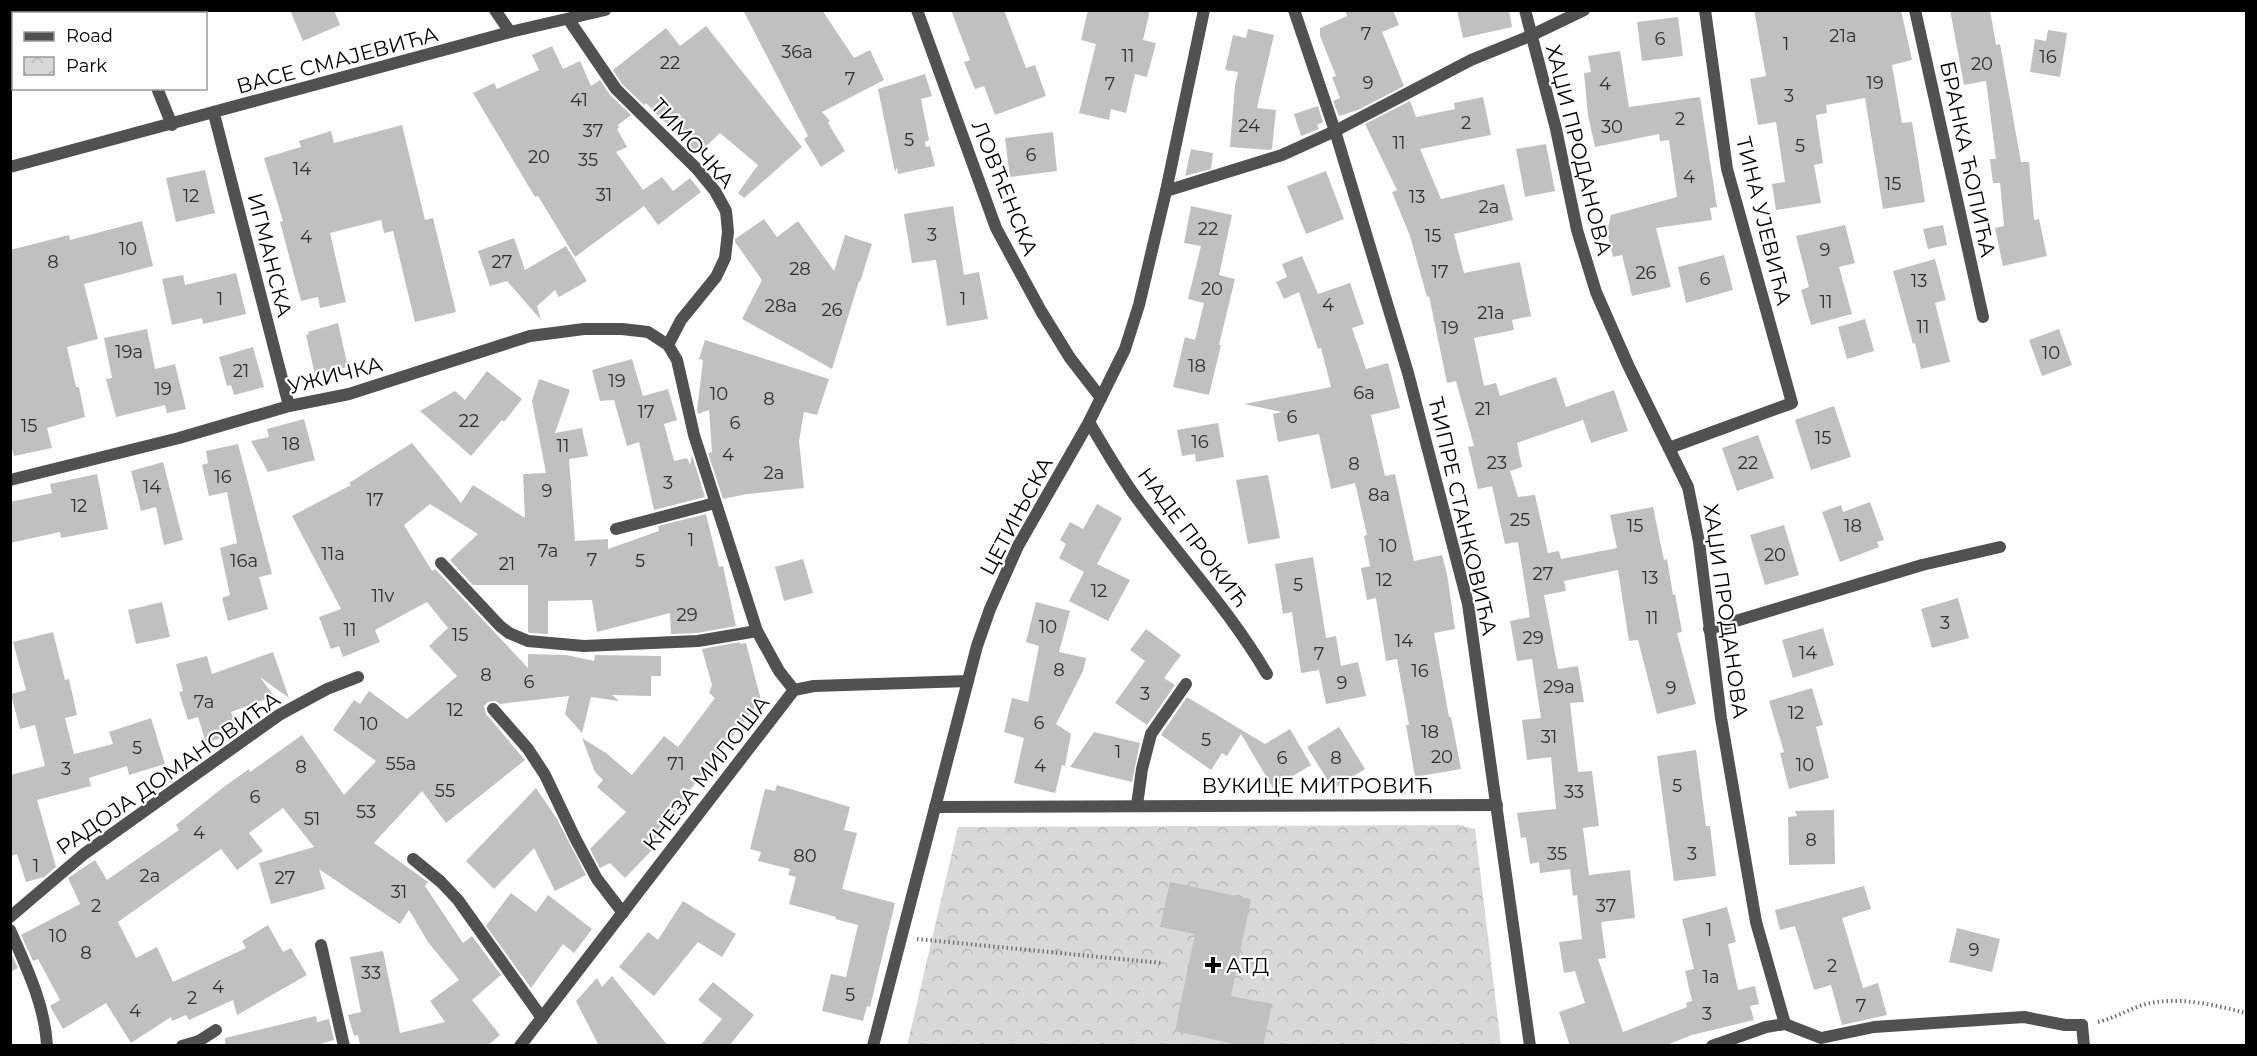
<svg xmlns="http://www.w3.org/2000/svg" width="2257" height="1056" viewBox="0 0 2257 1056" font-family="Montserrat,sans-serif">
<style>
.park{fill:url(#park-crowns)}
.building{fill:#c0c0c0}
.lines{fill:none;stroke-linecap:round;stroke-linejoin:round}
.path{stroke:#737373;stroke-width:4;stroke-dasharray:1.5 3;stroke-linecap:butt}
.service{stroke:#515151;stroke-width:12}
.minor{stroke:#515151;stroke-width:12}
.tertiary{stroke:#515151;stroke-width:12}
.poi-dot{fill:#000;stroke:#fff;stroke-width:2}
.labels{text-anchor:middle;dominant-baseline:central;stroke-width:4.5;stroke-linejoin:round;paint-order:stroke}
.number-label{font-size:18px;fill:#303030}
.street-label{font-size:21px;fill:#000;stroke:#fff}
.poi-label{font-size:21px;fill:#000;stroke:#fff;text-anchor:start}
</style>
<defs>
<pattern id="park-crowns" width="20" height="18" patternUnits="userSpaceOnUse" patternTransform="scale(1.5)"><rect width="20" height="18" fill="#d8d8d8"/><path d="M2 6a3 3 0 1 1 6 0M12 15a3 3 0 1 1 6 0" fill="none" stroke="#b8b8b8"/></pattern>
</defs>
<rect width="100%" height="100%" fill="#fff"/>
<polygon class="park" points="1460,825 1475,829 1501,1045 907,1046 958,827"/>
<g class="building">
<polygon points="290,10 334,10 340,25 303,41"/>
<polygon points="743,10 822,10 854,58 870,50 884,80 822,112 830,121 828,123 845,151 821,167 804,139 808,136"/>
<polygon points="951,10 1004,10 1026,68 1035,65 1046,96 995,115 984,86 975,89 964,62 970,60"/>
<polygon points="1088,10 1150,10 1143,40 1156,43 1147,77 1135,74 1126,113 1111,109 1109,120 1079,113 1096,44 1081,40"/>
<polygon points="1345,10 1393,10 1399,25 1382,32 1404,86 1358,110 1339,116 1333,101 1340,98 1332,77 1336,76 1320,36 1320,28 1347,16"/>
<polygon points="1457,10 1509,10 1512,27 1463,38"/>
<polygon points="1754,10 1901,10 1912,60 1892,65 1902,123 1912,122 1925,202 1883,209 1865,98 1826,105 1827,113 1816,115 1823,163 1814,165 1821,203 1776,210 1772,184 1785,182 1776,122 1758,125 1750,79 1766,76"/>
<polygon points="1950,10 1990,10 1996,45 2000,44 2021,162 2029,162 2034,220 2039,219 2047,256 2003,266 1995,228 2004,226 2000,183 1993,183 1990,159 1996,159 1986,81 1964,85"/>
<polygon points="1678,17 1683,56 1642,61 1637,22"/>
<polygon points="706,26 802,147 744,198 738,193 758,165 720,133 697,155 646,103 644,105 622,84 613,70 666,28 680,46"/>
<polygon points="1248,29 1274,35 1257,108 1276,110 1272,149 1269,150 1230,147 1235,85 1238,72 1225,70 1233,35 1246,38"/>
<polygon points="2048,30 2067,33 2060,77 2030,72 2035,39 2046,41"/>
<polygon points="552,46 563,69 580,61 591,86 600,80 610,95 631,115 618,125 619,128 617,129 627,147 616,152 643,190 662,177 673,191 690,178 701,192 658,225 644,206 575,257 538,196 535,197 473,93 494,83 497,89 539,70 532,55"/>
<polygon points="1620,51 1629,107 1700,97 1717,207 1710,208 1712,220 1656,228 1671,287 1632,296 1622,255 1613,257 1607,232 1611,215 1677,197 1669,140 1660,141 1659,134 1595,147 1588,115 1584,73 1591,72 1588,56"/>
<polygon points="925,74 932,96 921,99 929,140 925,142 926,147 930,146 935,166 898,174 897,167 895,172 878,89"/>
<polygon points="1483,97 1491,135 1420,149 1441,199 1504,184 1513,220 1454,234 1464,273 1520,262 1531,316 1512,320 1514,330 1474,338 1484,386 1496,383 1500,396 1556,377 1566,407 1614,390 1628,431 1591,443 1583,420 1517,443 1522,467 1510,471 1518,497 1535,495 1548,553 1559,551 1561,559 1617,548 1610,515 1653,507 1664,560 1667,559 1673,595 1675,594 1682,632 1677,633 1696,704 1657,714 1638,640 1629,641 1618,570 1564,581 1566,591 1544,595 1558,669 1578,666 1584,702 1570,703 1578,772 1592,771 1599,826 1583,828 1589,875 1630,870 1635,918 1601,922 1606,958 1598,959 1623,1032 1687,1007 1686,1003 1692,1001 1685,971 1694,969 1682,919 1727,907 1736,942 1728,944 1738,990 1755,986 1759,1004 1750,1006 1754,1020 1692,1035 1664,1046 1570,1046 1559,1012 1585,1003 1575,971 1564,973 1559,942 1582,939 1577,895 1573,896 1570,869 1540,873 1539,862 1530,864 1526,837 1521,838 1517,813 1556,809 1551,757 1527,760 1522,720 1541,718 1532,659 1517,661 1510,621 1530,617 1518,542 1505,544 1492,486 1478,489 1468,447 1474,446 1456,381 1447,383 1429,296 1427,297 1410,236 1392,192 1397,190 1365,124 1410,101 1416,117 1455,109 1454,103"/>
<polygon points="1318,106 1323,122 1317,125 1319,129 1301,136 1294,114"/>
<polygon points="402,125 425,220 433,218 456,312 415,322 393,231 384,233 381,220 330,233 346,302 320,308 318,297 301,301 280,222 283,221 264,158 301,147 299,141 331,131 334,143"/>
<polygon points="1053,132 1057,171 1010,177 1005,138"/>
<polygon points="1546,144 1555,191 1525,197 1516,149"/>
<polygon points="1191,149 1213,153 1211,169 1185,176"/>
<polygon points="205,170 215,213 176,222 166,178"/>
<polygon points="1326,171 1344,219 1306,234 1287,186"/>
<polygon points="953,206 964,275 979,272 988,319 947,326 936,260 912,263 904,214"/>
<polygon points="1191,206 1232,215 1219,275 1235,279 1219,345 1221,345 1209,395 1173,387 1185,337 1195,340 1204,303 1188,299 1201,246 1184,243"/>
<polygon points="764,219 777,237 798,221 834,271 845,235 872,244 860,282 859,281 832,369 742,319 762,280 735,242 735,239"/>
<polygon points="142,221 153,266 84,284 98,339 67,347 76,387 79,387 85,417 47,428 52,448 14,456 10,441 10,250 69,235 70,240"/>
<polygon points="1845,225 1855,263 1839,267 1852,314 1811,325 1801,290 1809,287 1796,236"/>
<polygon points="1943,225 1947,245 1928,249 1923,229"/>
<polygon points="514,238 525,270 566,246 587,281 559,297 555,290 537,306 541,320 507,281 490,286 478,251"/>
<polygon points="1724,255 1733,290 1686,303 1678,267"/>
<polygon points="1302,256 1318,294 1350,283 1364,324 1352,328 1366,369 1388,363 1400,408 1371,415 1385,476 1395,474 1414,561 1442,555 1447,574 1455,629 1434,633 1449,717 1451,717 1461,769 1415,777 1406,725 1409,725 1397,659 1386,661 1376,598 1367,600 1361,568 1370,566 1364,536 1367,535 1355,483 1331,489 1319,434 1278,442 1273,414 1282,412 1244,404 1331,387 1321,348 1318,349 1299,292 1284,299 1276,282 1287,277 1282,264"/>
<polygon points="1935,259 1946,300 1935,303 1950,362 1921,369 1915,343 1913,344 1893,271"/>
<polygon points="236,273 246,314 203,324 202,318 172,325 162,279 183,275 185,285"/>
<polygon points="1865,319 1874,351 1847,359 1838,327"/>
<polygon points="338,323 348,367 315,375 306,335 309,334 308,332"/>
<polygon points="147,329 155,369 175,364 186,409 167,413 165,405 116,417 106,379 112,378 104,338"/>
<polygon points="2059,329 2072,365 2042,376 2029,340"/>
<polygon points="705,340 829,379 817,415 804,412 799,441 804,488 747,494 723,499 708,453 712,452 709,410 698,414 697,410 703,360 699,359"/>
<polygon points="253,347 264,387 234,395 231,385 227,386 219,357"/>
<polygon points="632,359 643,396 668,389 677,420 664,424 674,461 687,458 690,465 692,455 705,497 654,510 639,442 627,446 614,400 600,401 592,370"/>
<polygon points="487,371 522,399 504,422 502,420 471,456 420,411 455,391 465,400"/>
<polygon points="539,379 570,390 555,433 582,428 588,456 569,459 575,541 608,539 608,549 659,531 658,526 706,514 719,567 723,566 736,626 697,633 671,634 670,613 597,632 592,600 548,601 548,634 530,633 528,632 528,585 473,585 450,560 478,534 430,504 404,525 432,571 435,569 528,668 528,654 566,655 594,661 595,655 661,656 661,676 651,676 651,696 612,695 619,701 591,697 582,733 565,714 569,696 500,704 495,701 488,702 484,706 486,714 525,760 446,823 422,791 374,843 428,882 425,886 463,943 472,936 501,975 472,1000 500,1035 487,1046 360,1046 358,1035 354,1036 348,1015 361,1012 350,957 383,951 400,1033 445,1022 430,1001 459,980 428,942 409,910 400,924 319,869 325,889 271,904 259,863 314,847 283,808 249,833 263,851 237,870 221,849 118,922 136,958 157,947 173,982 246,948 242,941 268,925 283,952 291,948 307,975 237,1015 233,1000 189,1020 186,1015 172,1021 171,1017 131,1043 106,1003 63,1029 50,1006 60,1000 38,959 33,961 21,935 80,904 68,878 95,860 107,880 179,830 176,825 225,786 249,769 250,772 302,735 344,795 376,761 333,730 354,700 360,704 369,691 407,719 457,676 429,646 448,628 427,602 375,630 380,642 343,657 339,646 331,649 319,617 341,609 292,516 351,485 349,483 412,443 461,503 473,485 525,518 523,474 546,473 532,401"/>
<polygon points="1834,406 1851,457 1811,470 1795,420"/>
<polygon points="304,419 315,460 268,472 251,441 269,437 267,429"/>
<polygon points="1218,423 1224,457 1196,462 1195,454 1182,456 1177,430"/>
<polygon points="1758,435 1774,478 1737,491 1722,448"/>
<polygon points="238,444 272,574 259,577 268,609 228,621 222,598 230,595 220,548 237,543 227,492 209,496 202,465 208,463 206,451"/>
<polygon points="163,462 183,540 164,545 156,507 141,511 131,471"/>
<polygon points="97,474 108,529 61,538 60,532 10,543 10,502 52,493 50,484"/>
<polygon points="1268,475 1280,538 1248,544 1236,480"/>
<polygon points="1870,502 1884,540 1877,542 1879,547 1840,562 1822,512 1841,505 1843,512"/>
<polygon points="1097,504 1122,518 1097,564 1130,580 1108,621 1069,601 1084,572 1059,558 1066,544 1060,540 1070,522 1083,529"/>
<polygon points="1784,525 1799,575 1765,585 1750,535"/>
<polygon points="1313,557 1326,638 1336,636 1341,666 1358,662 1366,696 1326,704 1319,670 1301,673 1292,612 1283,614 1275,564"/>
<polygon points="803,559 813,593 784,601 775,567"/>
<polygon points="1958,598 1969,638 1932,648 1921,609"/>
<polygon points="162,602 170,637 136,644 128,610"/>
<polygon points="1036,602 1070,611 1059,652 1086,658 1083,671 1056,724 1071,734 1065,766 1062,765 1055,793 1014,783 1024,738 1004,732 1012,698 1028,702 1039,646 1026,642"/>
<polygon points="1823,628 1834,665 1793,678 1782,640"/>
<polygon points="1146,629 1181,655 1164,678 1175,685 1147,725 1115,703 1145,661 1130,650"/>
<polygon points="53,632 65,680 69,679 77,715 65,718 74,754 113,744 109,732 151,718 165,764 129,775 127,766 89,778 91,786 37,800 56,867 44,877 26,882 17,854 10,856 10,775 45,766 35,725 20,729 11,694 26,690 13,642"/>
<polygon points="740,642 740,644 746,643 761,700 682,800 684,802 649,847 652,850 625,878 610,863 600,868 590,849 626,812 597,787 603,780 595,772 582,738 606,753 632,775 664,736 678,747 715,698 709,693 712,685 702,649"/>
<polygon points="273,652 289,698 260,677 274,696 231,712 238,732 206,743 198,717 188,720 179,692 183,691 176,664 207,656 212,674"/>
<polygon points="1812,688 1823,725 1816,727 1829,778 1789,789 1780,753 1784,752 1769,701"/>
<polygon points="1187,697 1265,744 1290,729 1311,765 1273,788 1241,734 1227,756 1222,753 1211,770 1161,735"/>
<polygon points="1339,727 1365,769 1333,789 1307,747"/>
<polygon points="1094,732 1140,743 1132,782 1070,767"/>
<polygon points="1696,750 1706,826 1710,826 1716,876 1674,881 1657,756"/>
<polygon points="777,785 850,807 844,830 857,833 842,889 895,903 870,1007 867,1006 863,1021 822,1011 831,974 846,977 858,925 835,919 836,917 789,904 796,877 788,875 790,869 758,861 761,852 750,849 765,789 775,791"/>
<polygon points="536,788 557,819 586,875 555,891 534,848 494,889 466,861"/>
<polygon points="1834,810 1835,864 1789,865 1788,817 1797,816 1795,811"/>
<polygon points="1170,882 1251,899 1231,996 1272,1004 1263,1046 1243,1046 1175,1031 1195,934 1160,927"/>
<polygon points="1864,886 1871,909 1842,918 1863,988 1878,983 1887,1015 1842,1025 1831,985 1814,990 1795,926 1780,930 1775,910"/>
<polygon points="511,893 536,912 548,895 592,929 574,953 563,944 531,988 486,926"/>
<polygon points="683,901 736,934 722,957 698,942 654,996 619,967 648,932 658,940"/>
<polygon points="1957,928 2000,939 1992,972 1949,962"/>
<polygon points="10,951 18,968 10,972"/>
<polygon points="612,976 668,1046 599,1046 576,1001 597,978 602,987"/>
<polygon points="713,982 754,1015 729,1046 700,1046 722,1019 698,1000"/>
<polygon points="316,1016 317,1022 329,1019 334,1040 313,1046 225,1046 225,1038"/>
</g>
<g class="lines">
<g class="path">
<polyline points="917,939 1161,963"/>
<path d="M2098,1022C2115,1018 2129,1009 2146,1004C2179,996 2215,1005 2246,1013"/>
</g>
<g class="service">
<polyline points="1166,191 1282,155 1335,131"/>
<polyline points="616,529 715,503"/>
<polyline points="1709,629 1922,565 2000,547"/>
<polyline points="413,859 441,882 458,900 542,1018"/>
<polyline points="321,945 344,1046"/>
<polyline points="2082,1025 2084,1046"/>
<polyline points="182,1046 199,1041 216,1030"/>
</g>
<g class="minor">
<polyline points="124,10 126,14"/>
<polyline points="495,10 510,32"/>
<polyline points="917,10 996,228 1041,311 1070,358 1101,398"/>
<polyline points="1294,10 1335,131 1408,373 1468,604 1530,1046"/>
<polyline points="1525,10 1556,129 1577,230 1596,292 1628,365 1688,487 1699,542 1721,718 1756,922 1785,1024"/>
<polyline points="1915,10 1983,317"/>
<polyline points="569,20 616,89 697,169 715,191 726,211 728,232 725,258 716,277 681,320 668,345"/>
<polyline points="157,88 172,125"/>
<polyline points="214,114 289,406"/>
<polyline points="1335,131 1471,60 1530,36 1584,10"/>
<path d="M1089,422C1103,446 1117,470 1133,493C1177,554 1229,609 1267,674"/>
<polyline points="1669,448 1792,403 1727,169 1705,10"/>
<polyline points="10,480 179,438 289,406 349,394 530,336 584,329 622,329 648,332 668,345 677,360 694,435 757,631 779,671 794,690"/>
<polyline points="441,563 500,626 509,633 528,641 584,646 698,641 757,631"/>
<polyline points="493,709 528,749 545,775 575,838 597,879 623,913"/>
<polyline points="1137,805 1142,769 1151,734 1186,684"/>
<polyline points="935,807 1497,805"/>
<polyline points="10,917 84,854 279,715 327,689 358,677"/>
<path d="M10,930C26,966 45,1005 47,1046"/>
<polyline points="520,1046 794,690 814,686 968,681"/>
<polyline points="1712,1046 1766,1027 1785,1024 1821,1038 1874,1027 2024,1017 2065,1025 2082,1025"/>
</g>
<g class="tertiary">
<polyline points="10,167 510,32 605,10"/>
<polyline points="873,1046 977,646 990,609 1018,546 1089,422 1125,349 1139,305 1166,191 1204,10"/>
</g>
</g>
<path class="poi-dot" d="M1210 956h6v6h6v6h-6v6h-6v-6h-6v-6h6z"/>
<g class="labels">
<g class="number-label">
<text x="1366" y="34">7</text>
<text x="1843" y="36">21a</text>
<text x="1660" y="39">6</text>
<text x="1786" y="44">1</text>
<text x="797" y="52">36a</text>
<text x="1128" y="56">11</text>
<text x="2048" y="57">16</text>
<text x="670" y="63">22</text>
<text x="1982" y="64">20</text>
<text x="850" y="79">7</text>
<text x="1368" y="83">9</text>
<text x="1875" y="83">19</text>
<text x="1110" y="84">7</text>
<text x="1605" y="84">4</text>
<text x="1789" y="96">3</text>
<text x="579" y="100">41</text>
<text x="1680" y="119">2</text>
<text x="1466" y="123">2</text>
<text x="1249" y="126">24</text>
<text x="1612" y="127">30</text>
<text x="593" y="131">37</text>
<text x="909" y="140">5</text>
<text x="1399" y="143">11</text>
<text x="1800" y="146">5</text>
<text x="1031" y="155">6</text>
<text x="539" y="157">20</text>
<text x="588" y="160">35</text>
<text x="302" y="169">14</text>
<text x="1689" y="177">4</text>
<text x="1893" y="184">15</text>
<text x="604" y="195">31</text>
<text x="191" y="196">12</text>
<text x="1417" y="197">13</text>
<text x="1489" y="207">2a</text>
<text x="1208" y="229">22</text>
<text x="932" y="235">3</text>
<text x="1433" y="236">15</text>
<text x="306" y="237">4</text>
<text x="128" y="249">10</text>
<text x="1825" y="250">9</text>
<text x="53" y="262">8</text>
<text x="502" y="262">27</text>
<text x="800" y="269">28</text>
<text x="1440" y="272">17</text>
<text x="1646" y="273">26</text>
<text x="1705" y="279">6</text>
<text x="1919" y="281">13</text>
<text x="1212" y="289">20</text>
<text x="220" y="299">1</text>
<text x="963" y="299">1</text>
<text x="1826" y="302">11</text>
<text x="1328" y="305">4</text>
<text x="781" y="306">28a</text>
<text x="832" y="310">26</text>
<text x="1491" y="313">21a</text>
<text x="1923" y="327">11</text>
<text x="1450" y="328">19</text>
<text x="129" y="352">19a</text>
<text x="2051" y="353">10</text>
<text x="1197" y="366">18</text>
<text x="241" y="371">21</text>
<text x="617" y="381">19</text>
<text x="163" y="389">19</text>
<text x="1364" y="393">6a</text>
<text x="719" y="394">10</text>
<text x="769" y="399">8</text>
<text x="1483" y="409">21</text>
<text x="646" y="412">17</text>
<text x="1292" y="417">6</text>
<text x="469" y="421">22</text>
<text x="735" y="423">6</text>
<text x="29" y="426">15</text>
<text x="1823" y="438">15</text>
<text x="1200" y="442">16</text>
<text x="291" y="444">18</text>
<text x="563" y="446">11</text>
<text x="728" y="455">4</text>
<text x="1497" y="463">23</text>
<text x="1748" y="463">22</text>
<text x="1354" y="464">8</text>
<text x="774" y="473">2a</text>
<text x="223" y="477">16</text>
<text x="668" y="483">3</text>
<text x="152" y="487">14</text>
<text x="547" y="491">9</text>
<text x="1379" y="495">8a</text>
<text x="375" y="500">17</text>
<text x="79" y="506">12</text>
<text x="1520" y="520">25</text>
<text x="1635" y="526">15</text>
<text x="1853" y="526">18</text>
<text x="691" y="540">1</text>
<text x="1388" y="546">10</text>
<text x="548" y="551">7a</text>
<text x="333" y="554">11a</text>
<text x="1775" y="555">20</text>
<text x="592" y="560">7</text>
<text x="244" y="561">16a</text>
<text x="640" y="561">5</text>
<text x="507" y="564">21</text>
<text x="1543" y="574">27</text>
<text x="1650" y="578">13</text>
<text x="1384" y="580">12</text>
<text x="1298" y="585">5</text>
<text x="1099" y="591">12</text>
<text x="383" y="596">11v</text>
<text x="687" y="615">29</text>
<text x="1652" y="618">11</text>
<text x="1945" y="623">3</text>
<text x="1048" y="627">10</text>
<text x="350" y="630">11</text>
<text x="460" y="635">15</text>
<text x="1533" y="638">29</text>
<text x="1404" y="641">14</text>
<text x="1808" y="653">14</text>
<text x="1319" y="654">7</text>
<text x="1059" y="670">8</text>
<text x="1420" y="671">16</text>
<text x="486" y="675">8</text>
<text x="529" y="682">6</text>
<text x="1342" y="683">9</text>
<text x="1559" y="687">29a</text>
<text x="1671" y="688">9</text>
<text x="1145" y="694">3</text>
<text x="204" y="702">7a</text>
<text x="455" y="710">12</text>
<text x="1796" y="713">12</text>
<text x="1039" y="723">6</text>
<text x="369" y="724">10</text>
<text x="1430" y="732">18</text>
<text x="1549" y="737">31</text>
<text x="1206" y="740">5</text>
<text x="137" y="748">5</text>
<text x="1118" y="752">1</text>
<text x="1442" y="757">20</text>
<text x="1282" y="758">6</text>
<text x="1336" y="758">8</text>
<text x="401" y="764">55a</text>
<text x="676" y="764">71</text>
<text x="1805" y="765">10</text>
<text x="1040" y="766">4</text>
<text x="301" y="767">8</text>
<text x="66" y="769">3</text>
<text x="1677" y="786">5</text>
<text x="445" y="791">55</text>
<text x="1574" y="792">33</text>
<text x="255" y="797">6</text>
<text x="366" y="812">53</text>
<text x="312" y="819">51</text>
<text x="199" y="833">4</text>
<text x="1811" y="840">8</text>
<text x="1557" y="854">35</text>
<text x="1692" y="854">3</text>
<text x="805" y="856">80</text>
<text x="36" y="866">1</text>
<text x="150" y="876">2a</text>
<text x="285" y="878">27</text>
<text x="399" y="892">31</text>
<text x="96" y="906">2</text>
<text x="1606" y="906">37</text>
<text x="1709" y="930">1</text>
<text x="58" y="936">10</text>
<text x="1974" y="950">9</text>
<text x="86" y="953">8</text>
<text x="1832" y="966">2</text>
<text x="371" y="973">33</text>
<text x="1711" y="977">1a</text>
<text x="218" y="987">4</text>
<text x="850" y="995">5</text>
<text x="192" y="998">2</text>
<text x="1861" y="1006">7</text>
<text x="135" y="1011">4</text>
<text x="1707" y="1014">3</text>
</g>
<g class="street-label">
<text transform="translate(337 60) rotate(-15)">ВАСЕ СМАЈЕВИЋА</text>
<text transform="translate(693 143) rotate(48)">ТИМОЧКА</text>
<text transform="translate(1579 150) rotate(76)">ХАЏИ ПРОДАНОВА</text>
<text transform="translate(1968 159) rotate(78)">БРАНКА ЋОПИЋА</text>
<text transform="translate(1005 188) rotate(68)">ЛОВЋЕНСКА</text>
<text transform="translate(1764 221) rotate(76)">ТИНА УЈЕВИЋА</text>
<text transform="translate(270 255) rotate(76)">ИГМАНСКА</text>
<text transform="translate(335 375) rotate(-14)">УЖИЧКА</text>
<text transform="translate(1016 516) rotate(-62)">ЦЕТИЊСКА</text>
<text transform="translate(1463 516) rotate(77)">ЋИПРЕ СТАНКОВИЋА</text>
<text transform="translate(1193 537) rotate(53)">НАДЕ ПРОКИЋ</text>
<text transform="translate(1726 611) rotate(82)">ХАЏИ ПРОДАНОВА</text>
<text transform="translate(168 773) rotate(-35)">РАДОЈА ДОМАНОВИЋА</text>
<text transform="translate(706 773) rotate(-52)">КНЕЗА МИЛОША</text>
<text x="1317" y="785">ВУКИЦЕ МИТРОВИЋ</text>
</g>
<g class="poi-label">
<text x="1226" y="965">АТД</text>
</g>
</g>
<rect width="2257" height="1056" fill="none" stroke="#000000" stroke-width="24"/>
<rect x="12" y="12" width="195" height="78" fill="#ffffff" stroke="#999999" stroke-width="1.5"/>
<rect x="24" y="32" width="30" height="9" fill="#515151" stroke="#999999" stroke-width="1.5"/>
<text x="66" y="42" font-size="18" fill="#000000">Road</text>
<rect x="24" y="57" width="30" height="18" fill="url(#park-crowns)" stroke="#999999" stroke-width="1.5"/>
<text x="66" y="72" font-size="18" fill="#000000">Park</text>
</svg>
